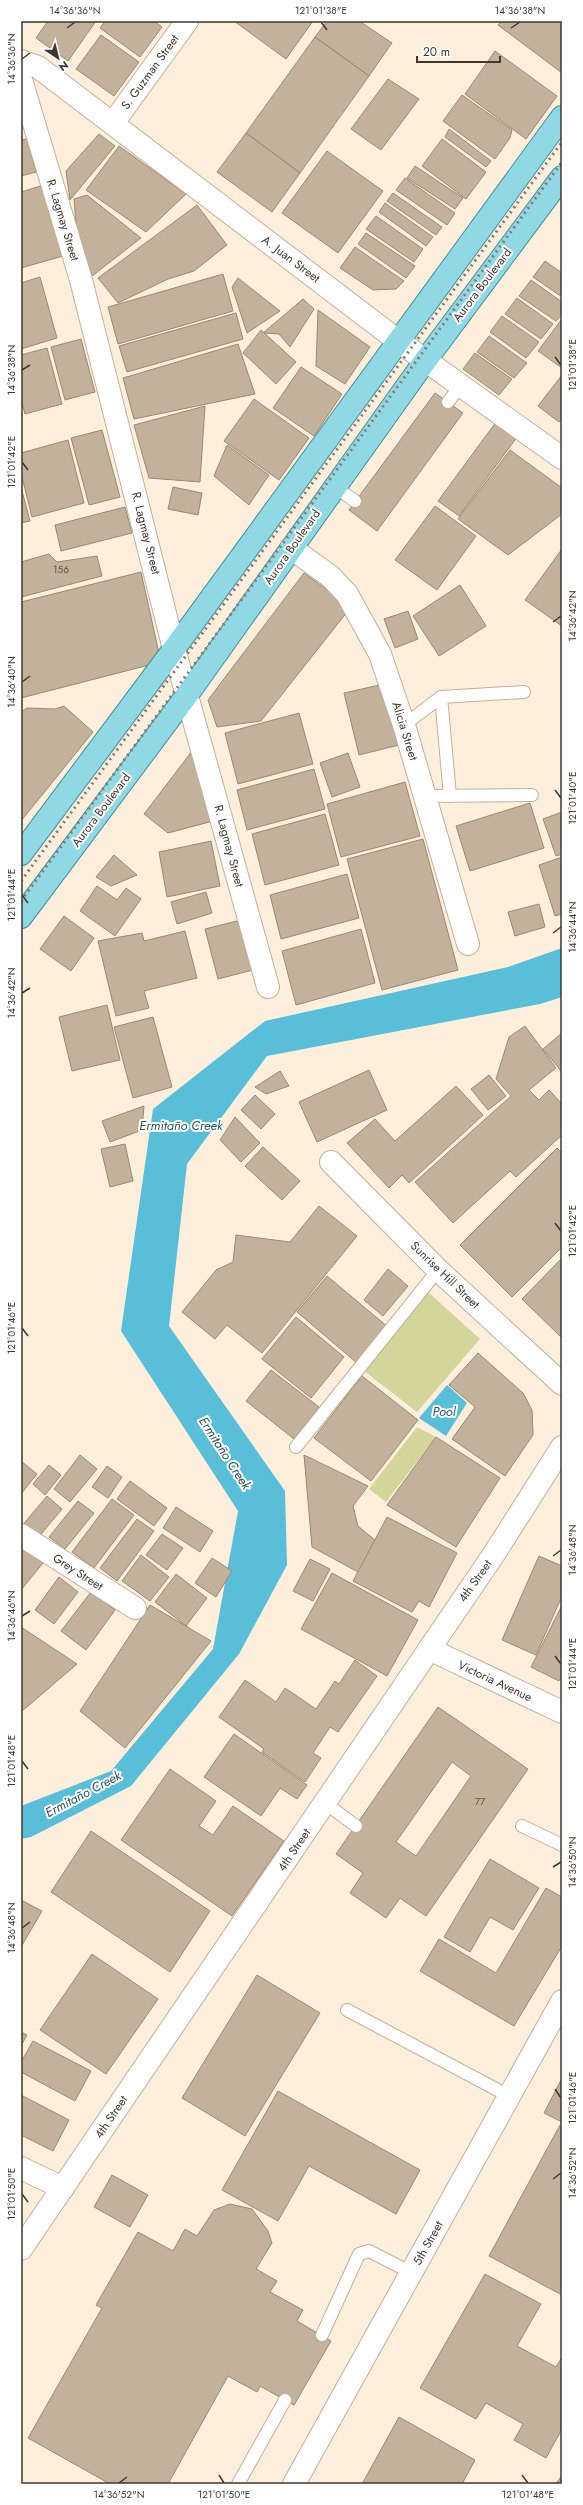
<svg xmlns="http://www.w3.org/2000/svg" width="583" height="2505" viewBox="0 0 583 2505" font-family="Jost,sans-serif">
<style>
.green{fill:#d2d69a}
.water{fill:#59bed8}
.building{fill:#c2b19b;stroke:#998974;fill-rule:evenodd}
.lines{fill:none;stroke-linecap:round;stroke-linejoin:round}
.service-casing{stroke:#c1b09a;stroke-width:14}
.minor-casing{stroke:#c1b09a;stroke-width:24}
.primary-casing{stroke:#448f99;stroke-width:24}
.service{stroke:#fff;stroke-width:12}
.minor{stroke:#fff;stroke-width:22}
.primary{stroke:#90d9e4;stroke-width:22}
.rail{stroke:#857a6f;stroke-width:3;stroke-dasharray:2 4;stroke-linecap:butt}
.ticks{fill:none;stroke:#3f372f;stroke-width:1.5}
.labels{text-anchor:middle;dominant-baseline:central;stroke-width:4;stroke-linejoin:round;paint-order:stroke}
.number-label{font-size:10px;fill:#60564a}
.street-label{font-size:12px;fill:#3f372f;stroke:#fff}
.water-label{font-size:13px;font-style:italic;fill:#285460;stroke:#fff}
.neatline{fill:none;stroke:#3f372f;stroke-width:1.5}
.ticks-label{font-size:10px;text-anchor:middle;fill:#3f372f}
</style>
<rect width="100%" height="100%" fill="#feefdd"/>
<g class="green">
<polygon points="428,1292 480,1339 417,1412 364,1371"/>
<polygon points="417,1427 436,1437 386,1502 369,1489"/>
</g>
<g class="water">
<polygon points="562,948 562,997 540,1004 267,1056 187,1164 169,1326 285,1491 287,1565 239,1654 131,1786 31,1837 21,1839 21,1806 111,1771 213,1649 238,1511 121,1331 153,1109 265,1021 508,967"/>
<polygon points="447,1385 467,1403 446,1436 419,1418"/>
</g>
<g class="building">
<polygon points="48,21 96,21 68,61 36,38"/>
<polygon points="105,21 154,21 162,27 140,57 100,28"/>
<polygon points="234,21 313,21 286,59"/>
<polygon points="327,21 359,21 392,43 369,76 315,37"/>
<polygon points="501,21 562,21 562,73 498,25"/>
<polygon points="101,35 139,62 114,96 76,69"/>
<polygon points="315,37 369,76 300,173 246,133"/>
<polygon points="495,51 557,96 526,139 465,94"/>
<polygon points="388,79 419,99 381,150 351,129"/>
<polygon points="462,95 512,130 510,138 495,159 443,121"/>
<polygon points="449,129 491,161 486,167 445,137"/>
<polygon points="246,133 300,173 272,212 217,172"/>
<polygon points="99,134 115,146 70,200 66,171"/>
<polygon points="27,139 36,172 21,176 21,140"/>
<polygon points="442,139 486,172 466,199 422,166"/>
<polygon points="119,146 186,194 146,232 86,190"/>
<polygon points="327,151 383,191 338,253 282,213"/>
<polygon points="415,166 463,198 455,209 407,178"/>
<polygon points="405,178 455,213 447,225 396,190"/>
<polygon points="50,183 70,254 21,268 21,192"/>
<polygon points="393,193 442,227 436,235 387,201"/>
<polygon points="87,195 141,238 92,276 77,237 74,199"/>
<polygon points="385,203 433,237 426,246 379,212"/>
<polygon points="197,205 227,245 194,271 168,279 118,303 98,278"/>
<polygon points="376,216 423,249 414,262 366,229"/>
<polygon points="366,233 415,266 406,278 358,244"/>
<polygon points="355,247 378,263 404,281 396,289 373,290 340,268"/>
<polygon points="545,261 562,273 562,297 533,277"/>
<polygon points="223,274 233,311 118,344 108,307"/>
<polygon points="40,277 57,338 21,349 21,283"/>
<polygon points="238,278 280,311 247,333 232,287"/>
<polygon points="531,280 562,302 562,314 556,321 519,296"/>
<polygon points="517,298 553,324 541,339 505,314"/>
<polygon points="303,299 314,309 290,347 279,334 263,333"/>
<polygon points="318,310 370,347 345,384 316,366"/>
<polygon points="236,313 243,339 127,372 119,346"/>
<polygon points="502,316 539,342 526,358 490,332"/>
<polygon points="562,319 562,368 538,351"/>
<polygon points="261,330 296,362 276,384 243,353"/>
<polygon points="489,336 527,363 514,378 477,352"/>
<polygon points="81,339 95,392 65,400 51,347"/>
<polygon points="238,344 255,394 134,419 123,378"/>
<polygon points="47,348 62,404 25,414 21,399 21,355"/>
<polygon points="475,353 512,379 499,395 463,369"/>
<polygon points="301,367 342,394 314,436 273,408"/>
<polygon points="562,375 562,418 559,422 538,406"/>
<polygon points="435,393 463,413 377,531 349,510"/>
<polygon points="254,399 309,438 279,480 224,441"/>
<polygon points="205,406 200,482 149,478 134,425"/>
<polygon points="499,418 520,433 459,516 438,501"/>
<polygon points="102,430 120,497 89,505 71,438"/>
<polygon points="68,440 84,503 32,517 21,473 21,453"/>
<polygon points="227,445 269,475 249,505 214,476"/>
<polygon points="510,450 562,488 562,514 508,555 458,519"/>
<polygon points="21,487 30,521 21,523"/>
<polygon points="173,487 202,493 198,515 168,509"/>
<polygon points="435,506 476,536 437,590 395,560"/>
<polygon points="125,507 132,533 61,551 55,525"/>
<polygon points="562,549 562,626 525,600"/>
<polygon points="49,554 57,562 97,556 102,576 21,597 21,562"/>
<polygon points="141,572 161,662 21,698 21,602"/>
<polygon points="304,573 351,607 261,721 217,727 208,700"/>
<polygon points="460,585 486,626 439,656 413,616"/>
<polygon points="408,611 418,639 395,648 384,619"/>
<polygon points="384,684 399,745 359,755 344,693"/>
<polygon points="64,706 93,732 21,821 21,712 27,708 55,709"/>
<polygon points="299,713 313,764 238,784 225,733"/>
<polygon points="196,746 217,820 168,833 144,814"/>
<polygon points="348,753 360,787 332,797 320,763"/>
<polygon points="314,769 325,809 247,830 237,790"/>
<polygon points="405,782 420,836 341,857 327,804"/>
<polygon points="530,803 544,848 470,871 456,826"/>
<polygon points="562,812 562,854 556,856 543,819"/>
<polygon points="325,814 339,865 265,885 252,834"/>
<polygon points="423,839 458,970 382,990 347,859"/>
<polygon points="211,841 220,886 167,897 159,852"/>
<polygon points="114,855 137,875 111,886 96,877"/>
<polygon points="562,857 562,914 555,916 539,865"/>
<polygon points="347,874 359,918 281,939 270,895"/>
<polygon points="97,886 117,900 126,888 141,899 115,936 80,911"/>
<polygon points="206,892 212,913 177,924 171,902"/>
<polygon points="539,904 545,927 515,936 508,912"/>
<polygon points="64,916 94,938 71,971 40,949"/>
<polygon points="241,920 253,970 218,979 205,929"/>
<polygon points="361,929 375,983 296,1005 282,951"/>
<polygon points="185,931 197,978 144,991 149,1008 116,1016 98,941 142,933 144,941"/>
<polygon points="107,1005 120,1060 72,1071 59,1017"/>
<polygon points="153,1017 172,1087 133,1098 114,1027"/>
<polygon points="525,1026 556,1068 529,1090 539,1100 549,1090 562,1104 562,1135 516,1177 510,1171 453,1223 415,1182 511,1096 496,1079 509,1037"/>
<polygon points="562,1033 562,1072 543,1049"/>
<polygon points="369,1070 387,1110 317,1142 299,1102"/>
<polygon points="280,1071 289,1086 266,1094 255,1087"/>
<polygon points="489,1075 506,1096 488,1110 471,1089"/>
<polygon points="456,1086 483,1115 409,1183 402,1175 389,1188 347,1143 375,1119 395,1141"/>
<polygon points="255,1095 275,1114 261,1129 241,1110"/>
<polygon points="144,1106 142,1130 110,1142 102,1121"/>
<polygon points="235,1117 260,1143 241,1162 220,1140"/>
<polygon points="125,1144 133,1181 110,1187 101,1149"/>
<polygon points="263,1147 300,1181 282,1200 245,1166"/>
<polygon points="557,1148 562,1153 562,1247 512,1297 460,1245"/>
<polygon points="319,1206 357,1236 262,1353 227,1325 215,1339 182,1312 216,1270 233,1262 236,1235 290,1242"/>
<polygon points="562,1258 562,1338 522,1299"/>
<polygon points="388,1269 408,1286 383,1316 364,1300"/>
<polygon points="327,1276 388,1327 357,1363 297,1312"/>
<polygon points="296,1317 344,1357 311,1398 262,1359"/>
<polygon points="478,1353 523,1393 532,1410 533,1435 505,1476 452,1439 475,1407 449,1385"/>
<polygon points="271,1370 319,1407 294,1439 246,1401"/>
<polygon points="362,1376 418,1420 371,1481 314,1438"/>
<polygon points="436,1437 500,1478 456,1547 387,1505"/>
<polygon points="80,1455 97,1469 70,1502 54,1489"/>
<polygon points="304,1455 368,1486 353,1506 358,1526 375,1540 358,1572 312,1547"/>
<polygon points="21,1461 37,1474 21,1494"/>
<polygon points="49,1465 61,1475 45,1495 33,1484"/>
<polygon points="107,1466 122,1477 108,1498 92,1487"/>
<polygon points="130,1481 167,1508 154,1526 117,1499"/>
<polygon points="47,1496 62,1509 37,1539 21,1527"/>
<polygon points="112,1499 134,1515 94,1568 72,1552"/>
<polygon points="78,1501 94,1513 65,1549 49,1537"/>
<polygon points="176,1507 213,1531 200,1552 163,1528"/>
<polygon points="387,1517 457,1553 429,1607 419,1601 412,1612 353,1581"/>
<polygon points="137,1519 154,1531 117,1581 100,1568"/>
<polygon points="162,1534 183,1548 167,1570 146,1555"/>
<polygon points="21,1546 43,1563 21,1590"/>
<polygon points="141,1555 169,1577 150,1601 122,1581"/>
<polygon points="539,1556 562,1566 562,1596 536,1655 502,1640"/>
<polygon points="212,1558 232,1571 216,1597 195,1583"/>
<polygon points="310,1559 330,1569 313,1601 293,1591"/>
<polygon points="332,1573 418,1620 387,1676 301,1629"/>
<polygon points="176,1574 207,1598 186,1626 155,1602"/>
<polygon points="59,1577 78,1592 54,1624 35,1610"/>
<polygon points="91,1592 115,1610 86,1650 61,1631"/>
<polygon points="150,1605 211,1641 125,1748 80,1711"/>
<polygon points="562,1605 562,1674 559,1681 531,1667"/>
<polygon points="21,1627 77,1664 21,1712"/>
<polygon points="355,1660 377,1676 338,1732 330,1727 313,1753 321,1758 305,1782 262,1752 264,1749 219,1717 245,1680 276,1702 285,1688 316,1709 335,1681 339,1684"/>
<path d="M438,1707L528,1769L426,1916L400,1898L386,1918L350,1893L363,1873L336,1854ZM452,1762L471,1776L416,1856L396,1842Z"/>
<polygon points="234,1734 307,1785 297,1799 280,1788 261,1816 204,1777"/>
<polygon points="170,1769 216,1801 199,1826 213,1835 233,1806 284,1841 232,1916 121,1840"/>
<polygon points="91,1831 210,1911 170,1972 51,1892"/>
<polygon points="490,1859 539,1888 513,1930 490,1917 470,1952 444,1937"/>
<polygon points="546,1888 562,1897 562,1946 514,2026 420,1971 439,1939 496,1973"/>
<polygon points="21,1900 42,1911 21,1947"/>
<polygon points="92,1954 158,1999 106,2074 40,2030"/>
<polygon points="257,1975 320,2013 245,2136 182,2098"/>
<polygon points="21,2032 27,2035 21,2046"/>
<polygon points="33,2041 91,2071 75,2101 21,2072 21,2062"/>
<polygon points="562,2078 562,2122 544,2113"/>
<polygon points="278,2091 420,2170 396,2214 309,2166 278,2221 222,2190"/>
<polygon points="21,2095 69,2120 53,2151 21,2135"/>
<polygon points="560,2125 562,2125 562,2295 489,2256"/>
<polygon points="112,2175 148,2195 130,2227 94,2207"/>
<polygon points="230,2204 252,2209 268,2231 272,2243 256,2269 277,2281 270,2292 303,2310 297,2321 331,2341 294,2405 260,2386 257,2392 228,2376 168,2484 110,2484 28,2438 102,2308 96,2305 138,2232 173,2251 185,2229 197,2236 214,2210"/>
<polygon points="485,2274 541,2304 517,2346 556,2367 562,2357 562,2429 546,2458 514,2440 523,2424 486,2403 476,2419 420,2388"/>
<polygon points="399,2417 475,2460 462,2484 362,2484"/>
<polygon points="562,2475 562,2484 556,2484"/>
</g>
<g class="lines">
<defs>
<g id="service">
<polyline points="448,402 460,386"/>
<polyline points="335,487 355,501"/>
<polyline points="441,697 450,796"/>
<polyline points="404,725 441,697 524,692"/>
<polyline points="424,796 532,795"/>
<polyline points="296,1447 438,1270"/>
<polyline points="325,1803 356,1826"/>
<polyline points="522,1826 562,1845"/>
<polyline points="347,2010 509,2096"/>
<polyline points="322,2335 359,2254 369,2251 412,2273"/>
<polyline points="238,2484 285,2400"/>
</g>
<g id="minor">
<polyline points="21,61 38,67 397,340 562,458"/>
<polyline points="21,80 81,280 174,649 268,987"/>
<polyline points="113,123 187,21"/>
<polyline points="291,548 330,576 347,594 380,654 404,725 468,944"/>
<polyline points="331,1162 438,1270 562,1384"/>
<polyline points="21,1535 135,1608"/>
<polyline points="429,1649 562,1712"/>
<polyline points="21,2168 63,2188"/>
<polyline points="21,2249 494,1554 562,1447"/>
<polyline points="294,2484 562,2001"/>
</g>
<g id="primary">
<polyline points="21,854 174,649 562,117"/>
<polyline points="21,917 187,695 425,361 562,177"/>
</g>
</defs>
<use href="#service" class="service-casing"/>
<use href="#minor" class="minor-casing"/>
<use href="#primary" class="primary-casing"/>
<use href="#service" class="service"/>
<use href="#minor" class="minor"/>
<use href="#primary" class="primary"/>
<g class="rail">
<polyline points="21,881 562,142"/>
<polyline points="21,901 562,162"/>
</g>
</g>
<path class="ticks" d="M321,22L327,30M67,28L75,22M511,28L520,22M22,59L30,53M555,357L561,365M22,370L30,365M22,462L28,470M553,622L561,616M22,682L30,676M555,790L561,798M22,895L28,903M553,933L561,927M22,993L30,988M555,1223L561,1231M22,1328L28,1336M553,1556L561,1550M22,1616L30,1611M555,1656L561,1664M22,1761L28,1769M553,1867L561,1862M22,1928L30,1922M555,2089L561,2098M553,2179L561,2173M22,2194L28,2202M219,2475L224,2483M522,2475L528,2483M119,2483L127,2477"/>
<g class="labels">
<g class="number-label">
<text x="61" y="569">156</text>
<text x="480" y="1801">77</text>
</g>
<g class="street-label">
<text transform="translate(150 72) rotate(-54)">S. Guzman Street</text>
<text transform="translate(63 220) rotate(73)">R. Lagmay Street</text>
<text transform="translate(291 259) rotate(37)">A. Juan Street</text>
<text transform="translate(482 285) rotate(-53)">Aurora Boulevard</text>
<text transform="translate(146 533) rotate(76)">R. Lagmay Street</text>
<text transform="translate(292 547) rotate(-55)">Aurora Boulevard</text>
<text transform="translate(405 731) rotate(73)">Alicia Street</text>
<text transform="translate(101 810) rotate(-53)">Aurora Boulevard</text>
<text transform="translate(229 846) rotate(75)">R. Lagmay Street</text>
<text transform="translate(445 1275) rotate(44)">Sunrise Hill Street</text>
<text transform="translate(78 1572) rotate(33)">Grey Street</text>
<text transform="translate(475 1581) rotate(-55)">4th Street</text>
<text transform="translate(495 1681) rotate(25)">Victoria Avenue</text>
<text transform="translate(294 1850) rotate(-56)">4th Street</text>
<text transform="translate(111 2117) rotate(-56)">4th Street</text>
<text transform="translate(428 2243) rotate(-61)">5th Street</text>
</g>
<g class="water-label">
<text x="181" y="1125">Ermitaño Creek</text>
<text x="444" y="1411">Pool</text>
<text transform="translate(225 1453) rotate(57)">Ermitaño Creek</text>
<text transform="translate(83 1794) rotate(-28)">Ermitaño Creek</text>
</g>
</g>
<rect width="583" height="2505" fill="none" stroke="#ffffff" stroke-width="44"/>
<g transform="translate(58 58) rotate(145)" stroke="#ffffff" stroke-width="3" paint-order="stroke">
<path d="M0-3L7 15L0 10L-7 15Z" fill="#3f372f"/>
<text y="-6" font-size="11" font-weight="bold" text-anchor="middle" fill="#3f372f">N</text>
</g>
<path d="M417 56v6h83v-6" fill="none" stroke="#3f372f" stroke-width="2"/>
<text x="423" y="56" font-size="12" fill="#3f372f" stroke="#ffffff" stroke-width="3" paint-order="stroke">20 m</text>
<rect x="22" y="22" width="539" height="2461" class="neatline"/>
<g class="ticks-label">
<text x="75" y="14">14°36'36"N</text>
<text x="321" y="14">121°01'38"E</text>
<text x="520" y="14">14°36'38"N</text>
<text transform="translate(11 59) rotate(-90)" y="4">14°36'36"N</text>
<text transform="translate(572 365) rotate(-90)" y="4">121°01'38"E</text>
<text transform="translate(11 370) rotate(-90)" y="4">14°36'38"N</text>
<text transform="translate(11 462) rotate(-90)" y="4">121°01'42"E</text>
<text transform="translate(572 616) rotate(-90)" y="4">14°36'42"N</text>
<text transform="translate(11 682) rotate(-90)" y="4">14°36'40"N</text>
<text transform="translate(572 798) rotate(-90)" y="4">121°01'40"E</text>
<text transform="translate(11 895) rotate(-90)" y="4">121°01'44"E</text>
<text transform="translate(572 927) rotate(-90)" y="4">14°36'44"N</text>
<text transform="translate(11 993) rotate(-90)" y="4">14°36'42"N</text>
<text transform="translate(572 1231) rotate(-90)" y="4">121°01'42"E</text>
<text transform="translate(11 1328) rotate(-90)" y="4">121°01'46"E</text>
<text transform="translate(572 1550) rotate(-90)" y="4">14°36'48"N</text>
<text transform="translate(11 1616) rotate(-90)" y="4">14°36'46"N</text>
<text transform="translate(572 1664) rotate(-90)" y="4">121°01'44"E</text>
<text transform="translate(11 1761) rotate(-90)" y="4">121°01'48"E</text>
<text transform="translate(572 1862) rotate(-90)" y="4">14°36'50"N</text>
<text transform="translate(11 1928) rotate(-90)" y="4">14°36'48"N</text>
<text transform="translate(572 2098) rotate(-90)" y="4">121°01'46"E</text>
<text transform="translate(572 2173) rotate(-90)" y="4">14°36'52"N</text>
<text transform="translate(11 2194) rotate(-90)" y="4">121°01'50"E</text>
<text x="119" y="2498">14°36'52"N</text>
<text x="224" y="2498">121°01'50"E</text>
<text x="528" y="2498">121°01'48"E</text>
</g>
</svg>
